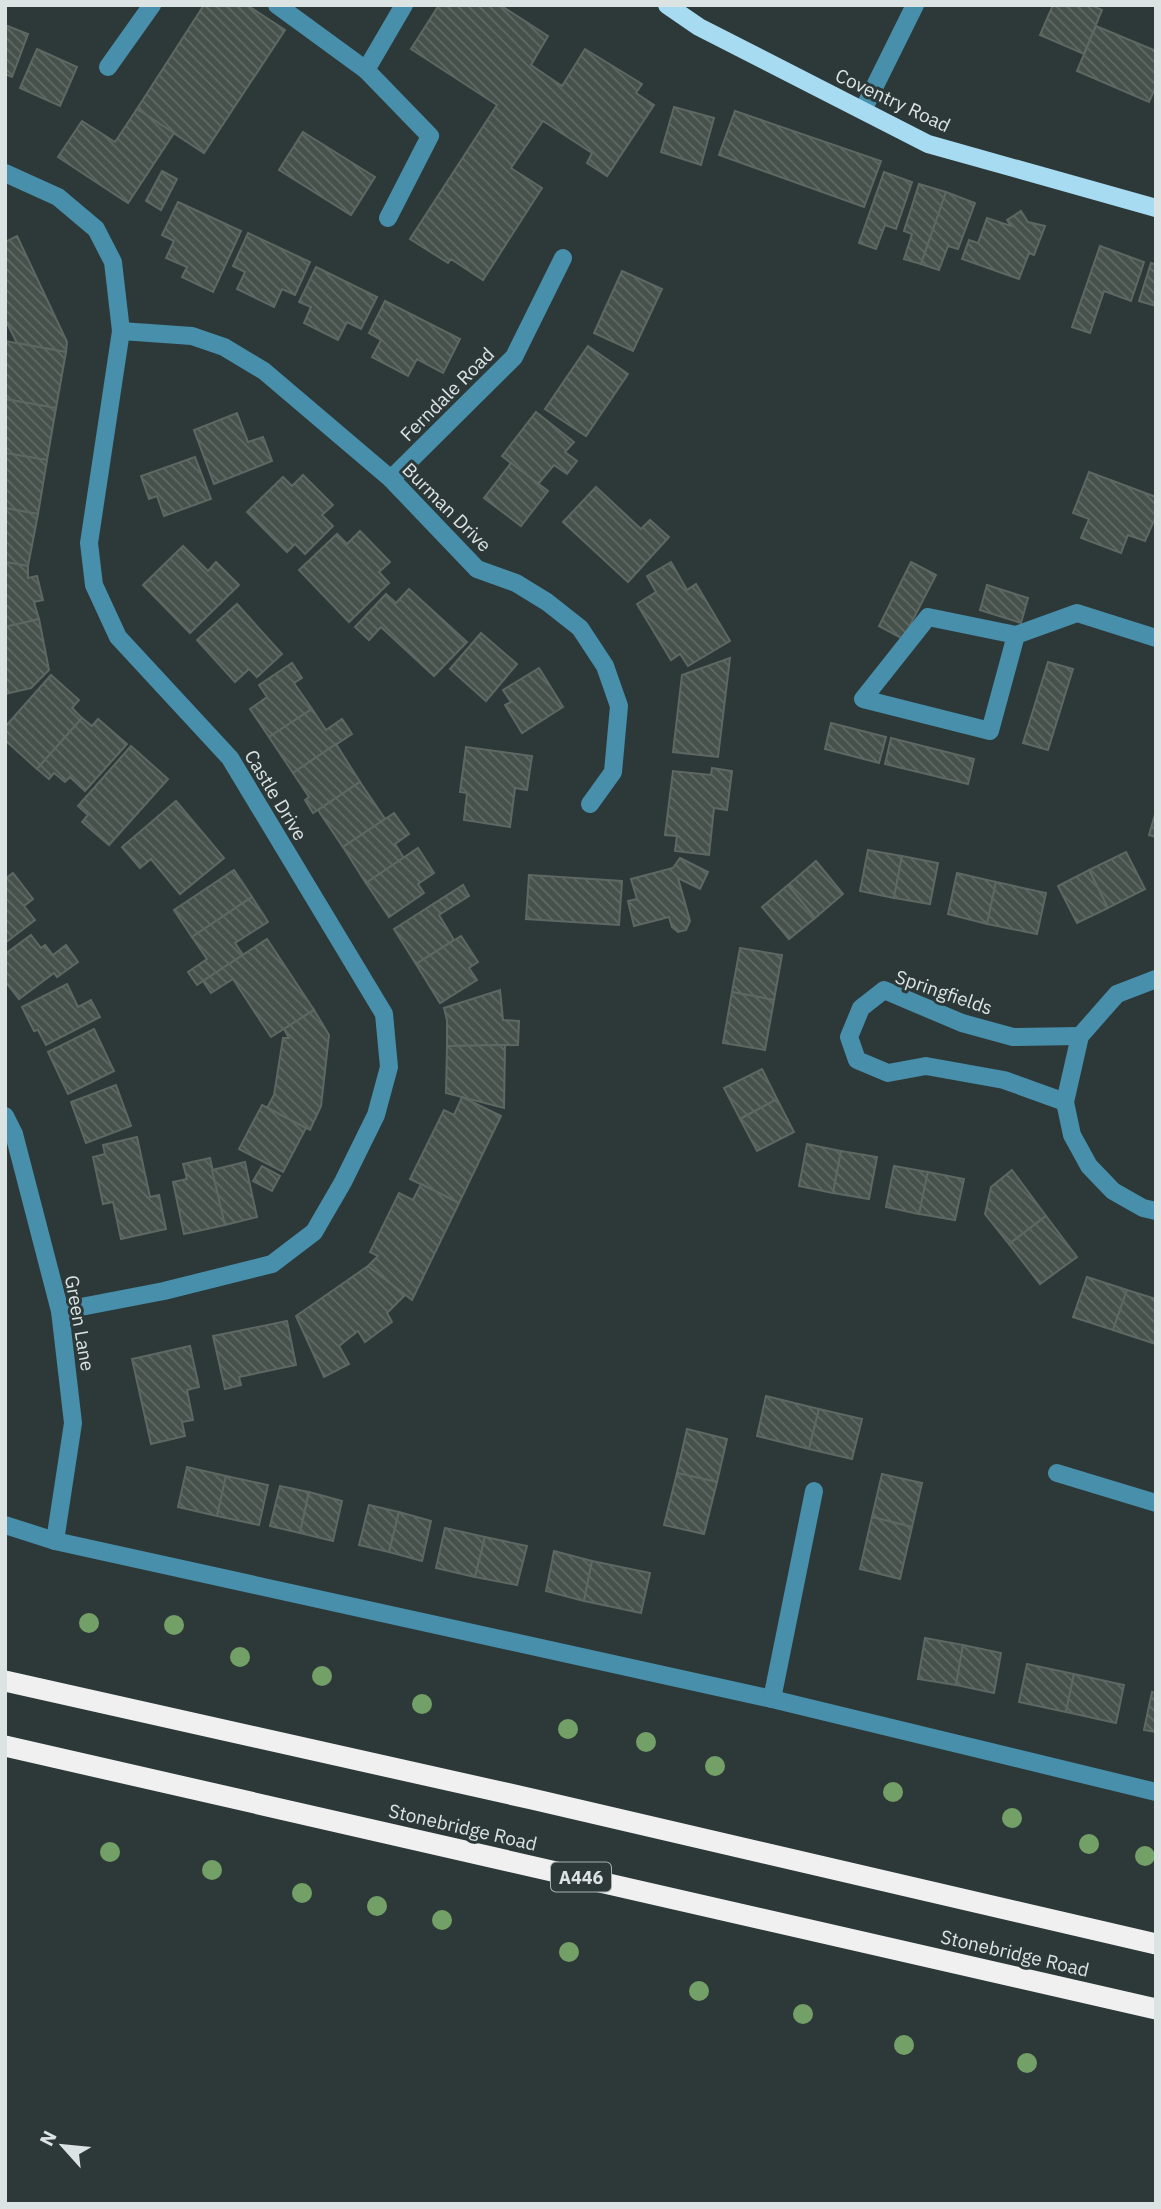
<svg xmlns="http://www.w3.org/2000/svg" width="1161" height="2209" viewBox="0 0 1161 2209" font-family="'IBM Plex Sans',sans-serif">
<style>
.building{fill:url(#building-back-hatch);stroke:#5d6863;stroke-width:2}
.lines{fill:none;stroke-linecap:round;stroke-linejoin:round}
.minor{stroke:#478faa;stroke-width:18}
.major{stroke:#a6dbf1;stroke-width:18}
.highway{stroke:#f0f0f0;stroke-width:21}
.tree{fill:#72a067}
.labels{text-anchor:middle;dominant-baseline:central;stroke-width:6;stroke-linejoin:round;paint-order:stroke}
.shield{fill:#2d3939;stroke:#a8b0b0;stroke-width:2}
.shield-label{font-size:18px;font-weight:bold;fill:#dce3e3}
.street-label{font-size:19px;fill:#dce3e3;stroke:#2d3939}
</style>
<defs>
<pattern id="building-back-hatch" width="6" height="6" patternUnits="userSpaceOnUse" patternTransform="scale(1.75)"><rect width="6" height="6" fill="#46514c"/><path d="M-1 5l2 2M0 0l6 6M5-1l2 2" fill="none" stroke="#606a66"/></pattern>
</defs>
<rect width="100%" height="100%" fill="#2d3939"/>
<g class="building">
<polygon points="204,5 247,5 285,30 204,153 137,109"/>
<polygon points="439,5 500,5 548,36 531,65 562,86 585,49 642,84 636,93 654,105 607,176 587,163 592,153 543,121 511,168 542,188 483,280 451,259 448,263 410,239 497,105 411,49"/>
<polygon points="1053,5 1091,5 1102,10 1084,54 1040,35"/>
<polygon points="5,25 28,34 12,77 5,74"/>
<polygon points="1096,26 1156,51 1156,86 1149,102 1077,71"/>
<polygon points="37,49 77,67 60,106 20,88"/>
<polygon points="674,107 714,118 701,165 661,152"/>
<polygon points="137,109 174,133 128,203 58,157 82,121 115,142"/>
<polygon points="735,111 881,161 864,207 719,155"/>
<polygon points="303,132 375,177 351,215 279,170"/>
<polygon points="162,171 177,179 161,210 146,201"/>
<polygon points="884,172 912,182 896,229 885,225 876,249 859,243"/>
<polygon points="919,184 946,192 921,264 904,259 912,234 904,231"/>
<polygon points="946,192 975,203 958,249 948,246 939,270 921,264"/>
<polygon points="178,202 241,231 213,292 182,277 187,267 166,258 174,241 162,235"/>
<polygon points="1021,211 1028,222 1045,226 1034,255 1029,253 1019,279 962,259 969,240 978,243 987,218 1011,226 1007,220"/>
<polygon points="248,233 310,262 295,295 282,289 274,307 237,289 245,272 233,266"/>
<polygon points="17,236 67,342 66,352 17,343 5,319 5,242"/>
<polygon points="1100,246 1144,262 1131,301 1104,291 1090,333 1072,327"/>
<polygon points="1151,263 1156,265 1156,306 1139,301"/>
<polygon points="316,267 377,297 361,329 347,322 338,340 304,323 311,307 299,302"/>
<polygon points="622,271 662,289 633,351 594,333"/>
<polygon points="385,301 460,339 443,373 417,359 408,376 372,357 381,340 369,333"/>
<polygon points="5,341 66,352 56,408 5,399"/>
<polygon points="588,346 628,374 586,436 545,409"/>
<polygon points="5,399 56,408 47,460 5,453"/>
<polygon points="536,412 574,442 565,452 577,461 567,474 554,465 538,484 502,456"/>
<polygon points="237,413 248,442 263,437 272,461 214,484 194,430"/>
<polygon points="5,453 47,460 38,514 5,508"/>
<polygon points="195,457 211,499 164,516 157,496 149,499 141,476"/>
<polygon points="511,463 548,491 521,526 484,498"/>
<polygon points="1089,472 1156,497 1156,516 1145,541 1128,535 1121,553 1081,538 1089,519 1073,513"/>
<polygon points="303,475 333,505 322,515 333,526 305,554 295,544 287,552 247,512 283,477 292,486"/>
<polygon points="596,487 641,529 650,520 669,537 628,582 563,522"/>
<polygon points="5,508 38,514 28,566 5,562"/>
<polygon points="360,531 390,562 379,572 389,583 349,622 299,570 337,534 347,544"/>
<polygon points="183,546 208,571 216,562 239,585 190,633 143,585"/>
<polygon points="5,562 28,566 28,578 37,576 43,600 34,602 39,619 5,627"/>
<polygon points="671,562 687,590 696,584 730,641 688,666 680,654 671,660 637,604 656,592 647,576"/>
<polygon points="911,562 936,575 903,639 879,626"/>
<polygon points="987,585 1028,598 1021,623 980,610"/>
<polygon points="409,589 467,642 434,676 381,627 369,640 355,627 386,594 396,603"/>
<polygon points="237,604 282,654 257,677 249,669 235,682 197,640"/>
<polygon points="39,619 49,670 31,688 5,694 5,627"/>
<polygon points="481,633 517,664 486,701 450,669"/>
<polygon points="730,658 718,757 673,752 682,675"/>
<polygon points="1048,662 1073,669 1048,750 1023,743"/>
<polygon points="292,663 302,678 294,683 312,709 269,737 250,709 267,697 259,685"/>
<polygon points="539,668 563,707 522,733 505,705 511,702 503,690"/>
<polygon points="51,675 79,700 72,708 82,718 37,769 5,740 5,727"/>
<polygon points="312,709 326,730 342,719 352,734 293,773 269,737"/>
<polygon points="82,718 92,726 98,719 127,744 85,791 70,777 65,782 54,773 49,779 37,769"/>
<polygon points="831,723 886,737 879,763 825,749"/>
<polygon points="891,738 974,759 968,784 885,764"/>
<polygon points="336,744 360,782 313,813 305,800 309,797 293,773"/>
<polygon points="131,746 168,779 109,845 82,822 88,815 78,806"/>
<polygon points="466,747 532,756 527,790 515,788 510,827 464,820 467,793 460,792"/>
<polygon points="712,768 732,771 727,810 714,808 709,855 675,851 677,836 665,835 673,771 711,775"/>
<polygon points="360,782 385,819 343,847 318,810"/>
<polygon points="176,801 224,858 180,894 151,859 140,868 122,847"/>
<polygon points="1156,811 1156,837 1149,835"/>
<polygon points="394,813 409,834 395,844 404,858 366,883 343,847"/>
<polygon points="418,848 434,873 418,884 424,893 389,917 366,883"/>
<polygon points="868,850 902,856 894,898 860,891"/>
<polygon points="1126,852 1145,889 1108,908 1089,870"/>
<polygon points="902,856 938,863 930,904 894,898"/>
<polygon points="680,858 708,872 700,889 678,878 690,921 686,930 678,932 672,927 669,917 634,926 628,901 637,899 631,879 673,868"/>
<polygon points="816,861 843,894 815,918 788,885"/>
<polygon points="234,870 252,897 192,937 174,910"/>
<polygon points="1089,870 1108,908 1077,923 1058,886"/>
<polygon points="13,873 33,899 24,906 35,920 5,943 5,879"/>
<polygon points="957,873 996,882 987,924 948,914"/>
<polygon points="529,875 622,881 619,925 526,919"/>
<polygon points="996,882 1046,893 1037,934 987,924"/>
<polygon points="463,885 469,896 439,915 454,940 416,964 394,929"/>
<polygon points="788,885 815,918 789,939 762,907"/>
<polygon points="252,897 268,922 235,943 243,955 197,985 188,972 207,959 192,937"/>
<polygon points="31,935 41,948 45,945 53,955 66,945 78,962 57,977 54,973 19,999 5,981 5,954"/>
<polygon points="461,936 478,962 469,968 477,980 440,1003 416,964"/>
<polygon points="267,939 314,1010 271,1037 233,979 211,993 203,981"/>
<polygon points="740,948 782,955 774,1000 732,992"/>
<polygon points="67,984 78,1007 91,1000 100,1017 46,1045 38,1030 34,1031 22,1007"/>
<polygon points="500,990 503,1020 519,1021 518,1045 447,1046 447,1020 444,1008"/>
<polygon points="732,992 774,1000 765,1050 723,1043"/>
<polygon points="314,1010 329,1035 321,1106 310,1130 267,1108 274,1095 283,1038 289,1038 284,1029"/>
<polygon points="94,1029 114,1071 68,1094 48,1052"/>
<polygon points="505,1045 504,1108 446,1093 447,1046"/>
<polygon points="762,1069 777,1099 740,1119 724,1088"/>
<polygon points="116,1085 131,1126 86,1143 71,1102"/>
<polygon points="462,1097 501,1116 459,1203 410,1179 444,1110 454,1115"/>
<polygon points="777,1099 794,1132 757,1151 740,1119"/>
<polygon points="262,1105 306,1128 283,1172 239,1149"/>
<polygon points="137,1137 150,1197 159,1195 166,1229 121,1239 113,1202 103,1204 93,1157 105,1154 103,1145"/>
<polygon points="807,1144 841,1151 833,1193 799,1186"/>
<polygon points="841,1151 877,1157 869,1199 833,1193"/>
<polygon points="210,1158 225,1225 184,1234 173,1182 187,1179 183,1164"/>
<polygon points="245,1162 257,1217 225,1225 212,1170"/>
<polygon points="262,1166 280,1176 272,1191 253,1181"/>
<polygon points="894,1166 928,1172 919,1214 886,1207"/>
<polygon points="1012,1170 1046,1216 1009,1244 985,1214 991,1187"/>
<polygon points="928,1172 964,1179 955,1220 919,1214"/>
<polygon points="421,1184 459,1203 412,1300 368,1266 378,1256 370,1252 399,1193 413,1200"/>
<polygon points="1046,1216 1077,1257 1040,1284 1009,1244"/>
<polygon points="368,1266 405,1295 387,1313 392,1322 365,1342 358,1331 339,1346 349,1364 324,1377 296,1316"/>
<polygon points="1087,1277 1127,1290 1113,1330 1073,1317"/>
<polygon points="1127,1290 1156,1299 1156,1344 1113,1330"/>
<polygon points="287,1321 296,1365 239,1377 241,1385 225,1389 213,1336"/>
<polygon points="190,1346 199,1387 187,1390 193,1420 182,1422 185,1436 151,1444 132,1359"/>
<polygon points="766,1396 819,1409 809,1449 757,1436"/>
<polygon points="819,1409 862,1419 852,1459 809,1449"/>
<polygon points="687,1429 727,1439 717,1482 677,1473"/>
<polygon points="187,1467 226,1476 217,1516 178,1507"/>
<polygon points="677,1473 717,1482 704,1534 664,1525"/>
<polygon points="882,1474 922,1483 912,1527 872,1517"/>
<polygon points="226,1476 268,1485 259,1525 217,1516"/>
<polygon points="280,1486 309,1492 300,1533 270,1526"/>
<polygon points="309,1492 342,1501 333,1541 300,1533"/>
<polygon points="369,1505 399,1512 389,1552 359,1545"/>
<polygon points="399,1512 431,1521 422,1561 389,1552"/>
<polygon points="872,1517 912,1527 900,1579 860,1569"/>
<polygon points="445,1528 485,1537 475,1577 436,1568"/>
<polygon points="485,1537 527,1546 517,1585 475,1577"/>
<polygon points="554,1551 592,1561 584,1601 546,1591"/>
<polygon points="592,1561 650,1573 641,1613 584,1601"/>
<polygon points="925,1638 963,1645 956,1685 918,1679"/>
<polygon points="963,1645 1001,1653 994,1693 956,1685"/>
<polygon points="1027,1664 1074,1674 1066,1712 1019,1702"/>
<polygon points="1074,1674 1124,1685 1116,1723 1066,1712"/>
<polygon points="1152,1692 1156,1693 1156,1732 1144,1730"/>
</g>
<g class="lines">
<g class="minor">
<polyline points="277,5 366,70"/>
<polyline points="108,67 152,5"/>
<polyline points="863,110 915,5"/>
<polyline points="5,173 58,197 96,229 113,262 121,331 89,543 94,585 118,637 230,758 384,1014 389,1067 376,1115 343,1182 314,1232 272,1264 164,1291 60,1311"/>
<polyline points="388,218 430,136 366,70 404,5"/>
<polyline points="121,331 192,336 224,347 264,371 391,479 477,569 516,583 547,602 580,628 605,666 619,706 613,772 590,804"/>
<polyline points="391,479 514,357 563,258"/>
<polyline points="1016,635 990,731 863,699 928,617 1016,635 1077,613 1156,638"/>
<polyline points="1156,979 1117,994 1080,1036 1065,1102 1072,1135 1089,1166 1113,1191 1143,1208 1156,1211"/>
<polyline points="1065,1102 1004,1080 926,1066 888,1073 857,1060 849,1037 861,1008 884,990 962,1023 1013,1037 1080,1036"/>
<polyline points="5,1116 14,1134 60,1311 73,1423 55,1541"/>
<polyline points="1057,1473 1156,1503"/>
<polyline points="5,1525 55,1541 772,1699 1156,1792"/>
<polyline points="772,1699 814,1491"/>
</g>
<polyline class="major" points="667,5 699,27 928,144 1156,208"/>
<g class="highway">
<polyline points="5,1681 532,1799 1156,1944"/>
<polyline points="5,1746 1156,2009"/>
</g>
</g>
<g class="tree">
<circle cx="89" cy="1623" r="10"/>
<circle cx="174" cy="1625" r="10"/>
<circle cx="240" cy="1657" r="10"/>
<circle cx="322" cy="1676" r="10"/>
<circle cx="422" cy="1704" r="10"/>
<circle cx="568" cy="1729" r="10"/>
<circle cx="646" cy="1742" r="10"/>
<circle cx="715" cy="1766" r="10"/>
<circle cx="893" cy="1792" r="10"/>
<circle cx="1012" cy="1818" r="10"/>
<circle cx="1089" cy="1844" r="10"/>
<circle cx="110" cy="1852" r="10"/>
<circle cx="1145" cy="1856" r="10"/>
<circle cx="212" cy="1870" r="10"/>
<circle cx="302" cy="1893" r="10"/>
<circle cx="377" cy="1906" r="10"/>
<circle cx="442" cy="1920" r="10"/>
<circle cx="569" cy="1952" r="10"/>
<circle cx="699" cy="1991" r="10"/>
<circle cx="803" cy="2014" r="10"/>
<circle cx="904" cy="2045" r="10"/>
<circle cx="1027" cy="2063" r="10"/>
</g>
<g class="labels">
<rect class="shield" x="551" y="1862.5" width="60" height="29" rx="5"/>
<g class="shield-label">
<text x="581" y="1877">A446</text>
</g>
<g class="street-label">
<text transform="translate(893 100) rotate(25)">Coventry Road</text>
<text transform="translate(447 394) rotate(-45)">Ferndale Road</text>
<text transform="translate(447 507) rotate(45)">Burman Drive</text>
<text transform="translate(276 795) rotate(59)">Castle Drive</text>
<text transform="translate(944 992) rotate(19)">Springfields</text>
<text transform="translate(80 1323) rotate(80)">Green Lane</text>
<text transform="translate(463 1827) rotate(13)">Stonebridge Road</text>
<text transform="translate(1015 1953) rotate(13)">Stonebridge Road</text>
</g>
</g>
<rect width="1161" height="2209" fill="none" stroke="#dce3e3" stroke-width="14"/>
<g transform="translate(63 2146) rotate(297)" stroke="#2d3939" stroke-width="5" paint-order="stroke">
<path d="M0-5L12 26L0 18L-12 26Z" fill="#dce3e3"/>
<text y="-10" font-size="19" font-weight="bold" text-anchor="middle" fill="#dce3e3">N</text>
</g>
</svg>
